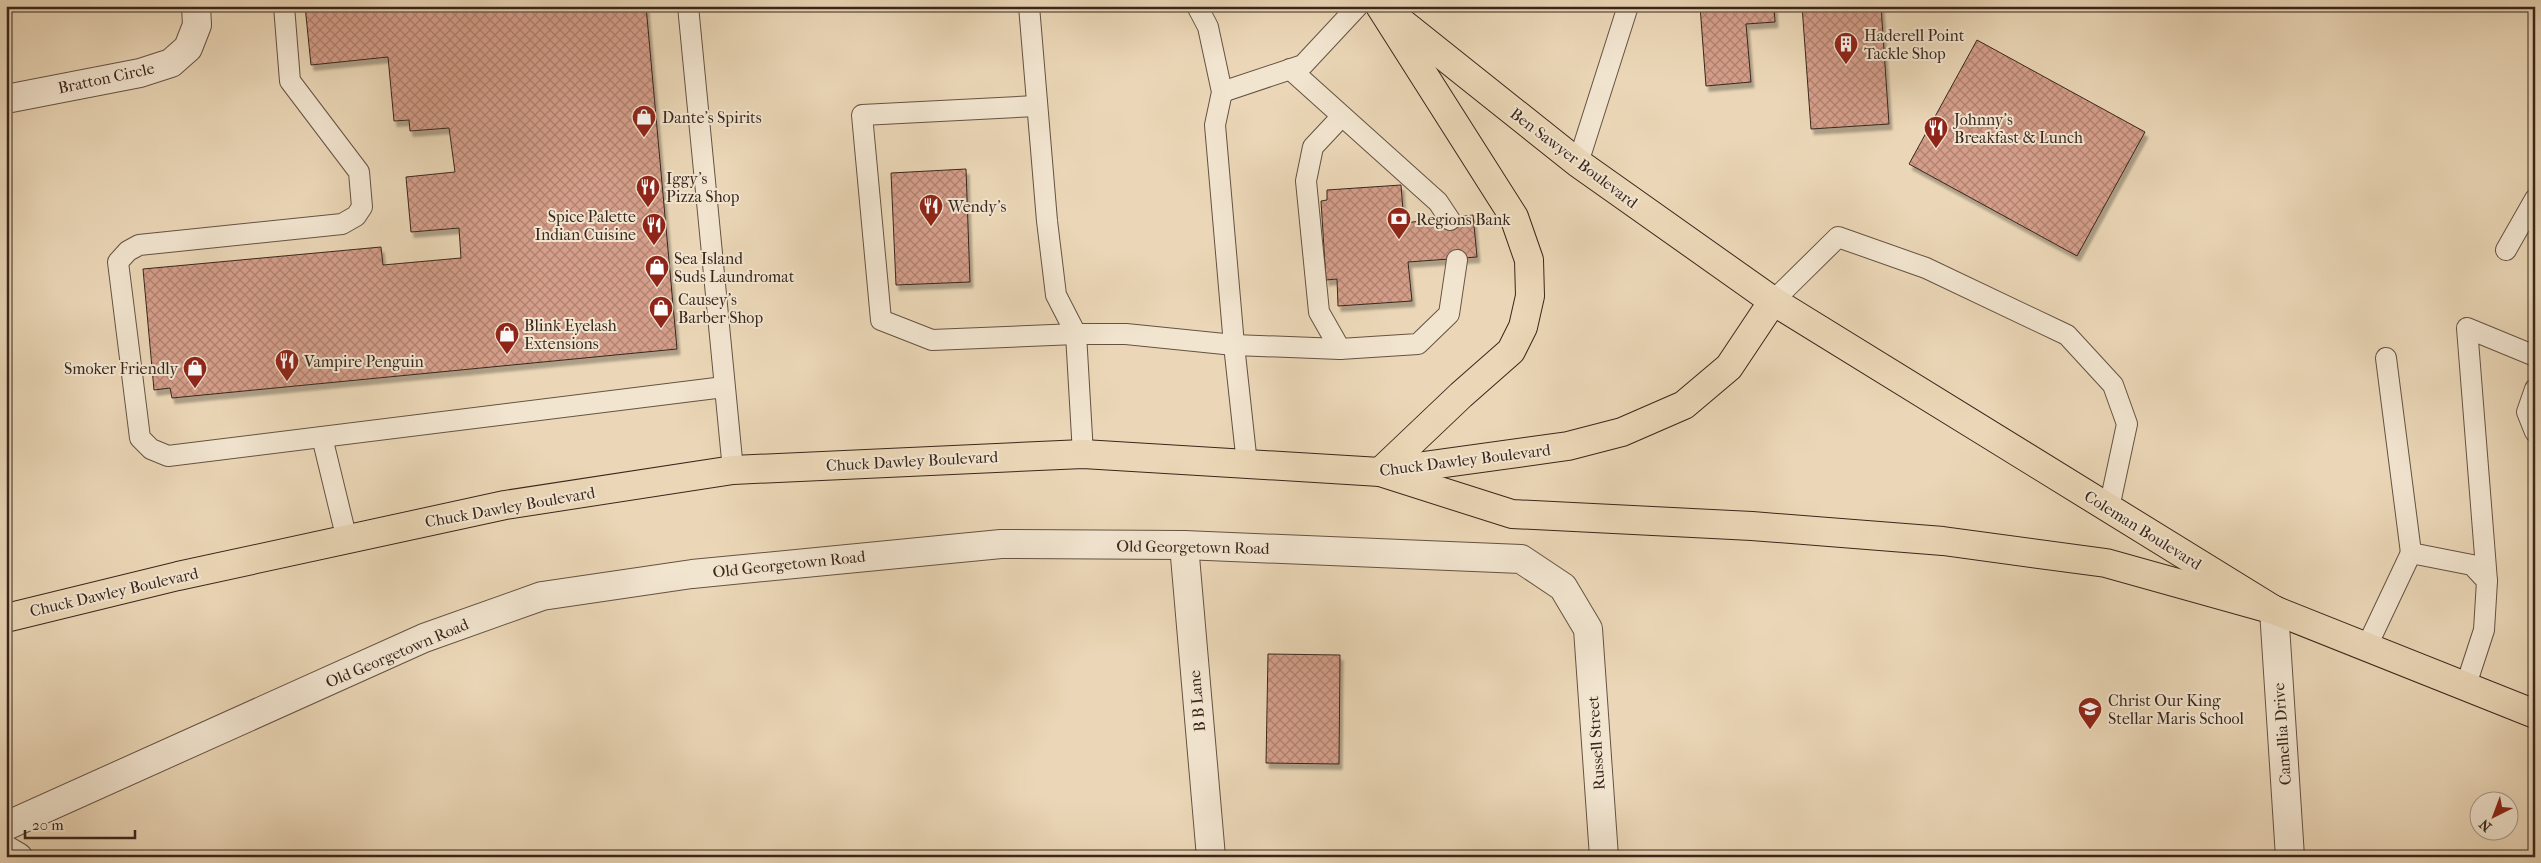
<svg xmlns="http://www.w3.org/2000/svg" width="2541" height="863" viewBox="0 0 2541 863" font-family="'IM FELL French Canon',serif">
<style>
.building{fill:url(#building-cross-hatch);stroke:#39261c;filter:url(#shadow)}
.lines{fill:none;stroke-linecap:round;stroke-linejoin:round}
.lane-casing{stroke:#665243;stroke-width:22}
.street-casing{stroke:#665243;stroke-width:30}
.primary-casing{stroke:#39261c;stroke-width:30}
.lane{stroke:#f2e5d0;stroke-width:20}
.street{stroke:#f2e5d0;stroke-width:28}
.primary{stroke:#ebd7b7;stroke-width:28}
.labels{text-anchor:middle;dominant-baseline:central;stroke-width:4;stroke-linejoin:round;paint-order:stroke}
.poi-label{font-size:16px;fill:#39261c;stroke:#f2e5d0;text-anchor:start}
.street-label{font-size:16px;fill:#39261c;stroke:#f2e5d0}
</style>
<defs>
<pattern id="building-cross-hatch" width="8" height="8" patternUnits="userSpaceOnUse" patternTransform="scale(1.25)"><rect width="8" height="8" fill="#d59e8a"/><path d="M0 0l8 8M0 8l8-8" fill="none" stroke="#ae8170"/></pattern>
<filter id="shadow"><feDropShadow dx="3" dy="5.5" stdDeviation="1" flood-color="#0004"/></filter>
</defs>
<rect width="100%" height="100%" fill="#ebd7b7"/>
<filter id="stains"><feTurbulence type="fractalNoise" baseFrequency=".004" numOctaves="4"/><feColorMatrix values="0 0 0 0 .2 0 0 0 0 .09 0 0 0 0 .02 0 0 0 .5 -.17"/></filter>
<radialGradient id="worn" r=".72"><stop offset=".6" stop-color="#630" stop-opacity="0"/><stop offset="1" stop-color="#630" stop-opacity=".3"/></radialGradient>
<g class="building">
<polygon points="305,6 646,6 677,349 172,398 170,388 154,390 143,269 381,247 383,265 461,258 459,228 411,232 406,177 455,172 449,128 410,131 409,120 394,121 388,57 311,65"/>
<polygon points="1700,6 1774,6 1775,22 1746,24 1751,82 1706,86"/>
<polygon points="1802,6 1881,6 1889,124 1811,129"/>
<polygon points="1977,40 2145,132 2077,256 1909,164"/>
<polygon points="966,169 970,282 896,285 891,173"/>
<polygon points="1401,185 1404,223 1473,215 1477,257 1408,262 1412,301 1338,306 1337,279 1326,280 1321,201 1327,200 1327,190"/>
<polygon points="1268,654 1340,655 1339,764 1266,763"/>
</g>
<g class="lines">
<defs>
<g id="lane">
<polyline points="284,6 290,81 359,172 362,207 356,216 342,224 139,245 128,251 118,262 140,438 151,449 168,456 724,387"/>
<polyline points="688,6 733,470"/>
<polyline points="1029,6 1047,221 1056,295 1076,334 1083,454"/>
<polyline points="1197,6 1208,27 1222,92 1215,125 1234,345 1247,464"/>
<polyline points="1290,69 1438,202 1450,220"/>
<polyline points="1222,92 1303,65 1358,6"/>
<polyline points="1036,106 862,115 881,320 932,340 1076,334 1126,334 1234,345 1340,349 1418,344 1449,314 1457,260"/>
<polyline points="1578,163 1628,6"/>
<polyline points="2506,250 2535,199"/>
<polyline points="1773,301 1838,237 1926,268 2067,335 2113,385 2127,424 2109,508"/>
<polyline points="1340,349 1319,312 1306,181 1313,147 1342,116"/>
<polyline points="2386,358 2411,553"/>
<polyline points="2535,389 2527,412 2535,432"/>
<polyline points="322,437 347,540"/>
<polyline points="2487,581 2467,328 2535,356"/>
<polyline points="2367,646 2411,553 2472,565 2487,581 2484,630 2466,685"/>
</g>
<g id="street">
<polyline points="6,99 140,73 171,63 188,48 197,25 196,6"/>
<polyline points="1184,545 1211,857"/>
<polyline points="2274,610 2290,857"/>
<polyline points="6,826 424,638 542,596 692,574 1001,544 1184,545 1521,559 1563,587 1588,629 1604,857"/>
<polyline points="6,850 18,857"/>
</g>
<g id="primary">
<polyline points="1380,6 1514,217 1529,260 1530,296 1523,327 1511,351 1461,395 1380,472 1512,514 1752,526 1943,541 2106,563 2274,610"/>
<polyline points="1396,18 1578,163 1773,301 2274,610 2535,714"/>
<polyline points="6,618 178,576 505,505 733,470 1083,454 1380,472 1568,446 1622,432 1684,405 1729,367 1773,301"/>
</g>
</defs>
<use href="#lane" class="lane-casing"/>
<use href="#street" class="street-casing"/>
<use href="#primary" class="primary-casing"/>
<use href="#lane" class="lane"/>
<use href="#street" class="street"/>
<use href="#primary" class="primary"/>
</g>
<defs>
<symbol id="building-pin" viewBox="-11 -11 22 30"><path d="M0 17L-7.5 6A9.5 9.5 0 1 1 7.5 6Z" fill="#8f2418" stroke="#f2e5d0"/><path d="M-4-6H4V6H1V3H-1V6H-4ZM-2.5-4.3h1.7v1.8h-1.7ZM.8-4.3h1.7v1.8H.8ZM-2.5-1h1.7V.8h-1.7ZM.8-1h1.7V.8H.8Z" fill="#fff"/></symbol>
<symbol id="shop-pin" viewBox="-11 -11 22 30"><path d="M0 17L-7.5 6A9.5 9.5 0 1 1 7.5 6Z" fill="#8f2418" stroke="#f2e5d0"/><path d="M-5-2.5h2.3a2.7 3.5 0 0 1 5.4 0H5L5.5 6h-11ZM-1.5-2.5h3a1.5 2.3 0 0 0-3 0Z" fill="#fff"/></symbol>
<symbol id="restaurant-pin" viewBox="-11 -11 22 30"><path d="M0 17L-7.5 6A9.5 9.5 0 1 1 7.5 6Z" fill="#8f2418" stroke="#f2e5d0"/><path d="M-5-6h1v4h1v-4h1v4h1v-4h1v5L-1.5 .5V6h-2V.5L-5-1ZM5-6V6H3V1.5H1.5Q1.5-4 5-6Z" fill="#fff"/></symbol>
<symbol id="bank-pin" viewBox="-11 -11 22 30"><path d="M0 17L-7.5 6A9.5 9.5 0 1 1 7.5 6Z" fill="#8f2418" stroke="#f2e5d0"/><path d="M-6-4H6V4H-6ZM0-2.3a2.3 2.3 0 1 0 0 4.6a2.3 2.3 0 1 0 0-4.6Z" fill="#fff"/></symbol>
<symbol id="school-pin" viewBox="-11 -11 22 30"><path d="M0 17L-7.5 6A9.5 9.5 0 1 1 7.5 6Z" fill="#8f2418" stroke="#f2e5d0"/><path d="M0-5L7-2L0 1L-7-2ZM-4 1L0 2.5L4 1V4Q0 6-4 4Z" fill="#fff"/></symbol>
</defs>
<g fill-rule="evenodd">
<use href="#building-pin" x="1832" y="30" width="28" height="38"/>
<use href="#shop-pin" x="630" y="103" width="28" height="38"/>
<use href="#restaurant-pin" x="1922" y="114" width="28" height="38"/>
<use href="#restaurant-pin" x="634" y="173" width="28" height="38"/>
<use href="#restaurant-pin" x="917" y="192" width="28" height="38"/>
<use href="#bank-pin" x="1385" y="205" width="28" height="38"/>
<use href="#restaurant-pin" x="640" y="211" width="28" height="38"/>
<use href="#shop-pin" x="643" y="253" width="28" height="38"/>
<use href="#shop-pin" x="647" y="294" width="28" height="38"/>
<use href="#shop-pin" x="493" y="320" width="28" height="38"/>
<use href="#restaurant-pin" x="273" y="347" width="28" height="38"/>
<use href="#shop-pin" x="181" y="354" width="28" height="38"/>
<use href="#school-pin" x="2076" y="695" width="28" height="38"/>
</g>
<g class="labels">
<g class="poi-label">
<text x="1864" y="35">Haderell Point<tspan x="1864" dy="18">Tackle Shop</tspan></text>
<text x="662" y="117">Dante's Spirits</text>
<text x="1954" y="119">Johnny’s<tspan x="1954" dy="18">Breakfast &amp; Lunch</tspan></text>
<text x="666" y="178">Iggy’s<tspan x="666" dy="18">Pizza Shop</tspan></text>
<text x="948" y="206">Wendy's</text>
<text x="636" y="216" text-anchor="end">Spice Palette<tspan x="636" dy="18">Indian Cuisine</tspan></text>
<text x="1416" y="219">Regions Bank</text>
<text x="674" y="258">Sea Island<tspan x="674" dy="18">Suds Laundromat</tspan></text>
<text x="678" y="299">Causey’s<tspan x="678" dy="18">Barber Shop</tspan></text>
<text x="524" y="325">Blink Eyelash<tspan x="524" dy="18">Extensions</tspan></text>
<text x="304" y="361">Vampire Penguin</text>
<text x="178" y="368" text-anchor="end">Smoker Friendly</text>
<text x="2108" y="700">Christ Our King<tspan x="2108" dy="18">Stellar Maris School</tspan></text>
</g>
<g class="street-label">
<text transform="translate(106 78) rotate(-12)">Bratton Circle</text>
<text transform="translate(1574 158) rotate(37)">Ben Sawyer Boulevard</text>
<text transform="translate(1465 460) rotate(-7)">Chuck Dawley Boulevard</text>
<text transform="translate(912 461) rotate(-3)">Chuck Dawley Boulevard</text>
<text transform="translate(510 507) rotate(-10)">Chuck Dawley Boulevard</text>
<text transform="translate(2143 530) rotate(32)">Coleman Boulevard</text>
<text transform="translate(1193 547) rotate(1)">Old Georgetown Road</text>
<text transform="translate(789 564) rotate(-6)">Old Georgetown Road</text>
<text transform="translate(114 592) rotate(-13)">Chuck Dawley Boulevard</text>
<text transform="translate(397 653) rotate(-23)">Old Georgetown Road</text>
<text transform="translate(1197 701) rotate(-95)">B B Lane</text>
<text transform="translate(2282 734) rotate(-94)">Camellia Drive</text>
<text transform="translate(1596 743) rotate(-94)">Russell Street</text>
</g>
</g>
<rect width="2541" height="863" fill="none" stroke="#ebd7b7" stroke-width="25"/>
<rect x="8" y="8" width="2526" height="848" fill="none" stroke="#39261c" stroke-width="2.5"/>
<rect x="12" y="12" width="2516" height="838" fill="none" stroke="#39261c"/>
<g transform="translate(2494 816) rotate(222)"><circle r="24" fill="#f2e5d0" stroke="#a89988"/>
<path d="M0-4L9 19L0 12L-9 19Z" fill="#8f2418"/>
<text y="-8" font-size="14" font-weight="bold" text-anchor="middle" fill="#39261c">N</text>
</g>
<path d="M25 830v8h110v-8" fill="none" stroke="#39261c" stroke-width="2.5"/>
<text x="32" y="830" font-size="15" fill="#39261c" stroke="#f2e5d0" stroke-width="4" paint-order="stroke">20 m</text>
<rect width="100%" height="100%" filter="url(#stains)"/>
<rect width="100%" height="100%" fill="url(#worn)"/>
</svg>
